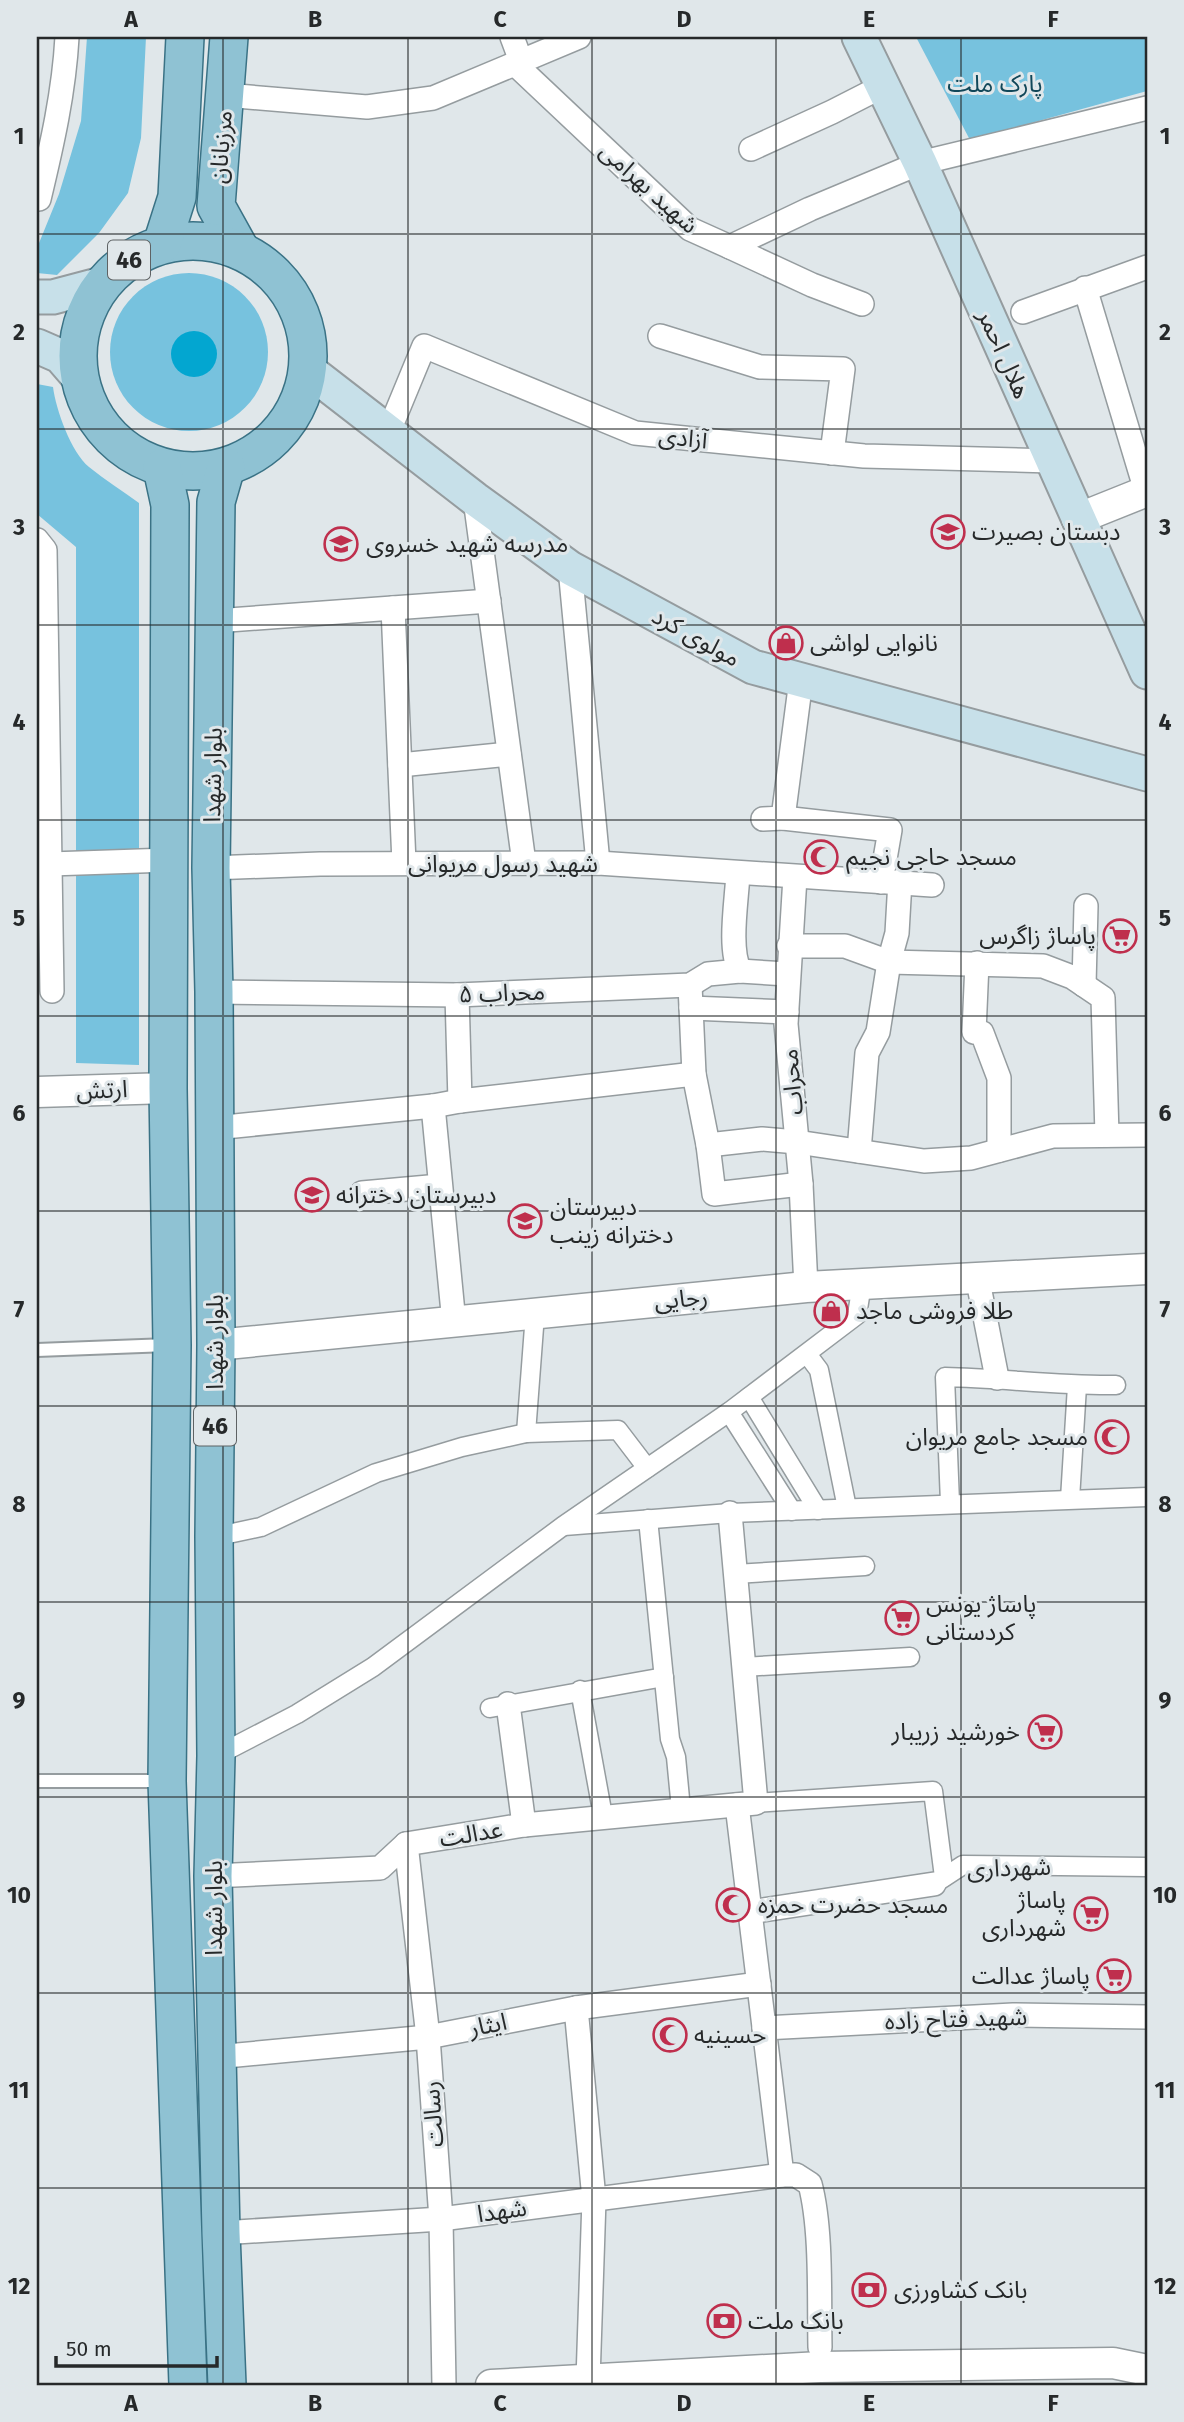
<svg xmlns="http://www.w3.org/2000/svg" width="1184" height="2422" viewBox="0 0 1184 2422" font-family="'Fira Sans','Noto Sans Arabic',sans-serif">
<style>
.green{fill:#77c2de}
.water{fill:#03a6d0}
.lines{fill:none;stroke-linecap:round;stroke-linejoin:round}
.service-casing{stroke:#959c9f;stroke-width:16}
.pedestrian-casing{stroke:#959c9f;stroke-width:21}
.minor-casing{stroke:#959c9f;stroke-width:26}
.tertiary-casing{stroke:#959c9f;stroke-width:33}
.secondary-casing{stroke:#959c9f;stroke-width:37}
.primary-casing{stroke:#3a7285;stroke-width:40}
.service{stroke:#fff;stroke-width:12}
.pedestrian{stroke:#fff;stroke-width:18}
.minor{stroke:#fff;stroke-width:23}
.tertiary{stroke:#fff;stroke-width:30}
.secondary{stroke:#c7e0e9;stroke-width:33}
.primary{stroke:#8fc2d3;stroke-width:37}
.grid{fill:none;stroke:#26292a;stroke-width:2;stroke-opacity:0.55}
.labels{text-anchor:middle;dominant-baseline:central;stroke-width:6;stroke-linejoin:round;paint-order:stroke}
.shield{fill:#e0e7ea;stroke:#5e6264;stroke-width:2}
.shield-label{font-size:23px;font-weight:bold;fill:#26292a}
.park-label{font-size:24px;fill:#104759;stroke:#e0e7ea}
.street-label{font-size:24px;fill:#26292a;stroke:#e0e7ea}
.poi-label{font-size:24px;fill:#26292a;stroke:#e0e7ea;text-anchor:start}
.neatline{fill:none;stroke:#26292a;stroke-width:2.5}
.grid-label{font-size:23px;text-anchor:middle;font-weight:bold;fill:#26292a}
</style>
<rect width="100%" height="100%" fill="#e0e7ea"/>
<g class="green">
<polygon points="87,37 146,37 141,138 128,193 99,233 57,275 37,273 37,248 59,194 81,121"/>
<polygon points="916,37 1147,37 1147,91 970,140"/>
<circle cx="189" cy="352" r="79"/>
<path d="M37,384L53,387C56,410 71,452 89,467C105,480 123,491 139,503V1065L76,1063V547L37,514Z"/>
</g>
<circle class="water" cx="194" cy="354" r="23"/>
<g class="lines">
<defs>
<g id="service">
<polyline points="37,1350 168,1345"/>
<polyline points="37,1781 164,1781"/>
</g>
<g id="pedestrian">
<polyline points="807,1354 819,1370 847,1508"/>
<polyline points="749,1397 818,1510"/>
<polyline points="729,1412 792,1511"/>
<polyline points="526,1433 535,1314"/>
<polyline points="1070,1499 1077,1386"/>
<path d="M950,1503L945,1377C1002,1378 1059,1386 1116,1385"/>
<polyline points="648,1519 670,1739 676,1757 681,1809"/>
<polyline points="564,1526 730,1513 1147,1497"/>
<polyline points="214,1537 261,1527 376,1473 462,1447 526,1433 618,1430 647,1468"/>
<polyline points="735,1574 865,1566"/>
<polyline points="743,1667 910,1657"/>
<polyline points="580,1690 603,1816"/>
<polyline points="490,1708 664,1677"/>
<polyline points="216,1756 297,1714 373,1667 563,1526 729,1412 857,1315 862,1284"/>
<polyline points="756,1803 933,1791 944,1877"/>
<polyline points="937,1882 963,1865 1147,1867"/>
</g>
<g id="minor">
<polyline points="512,37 521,61"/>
<polyline points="515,64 690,229 730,247 810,209 920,163 1147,108"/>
<polyline points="225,95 367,107 433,98 579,37"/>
<polyline points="751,149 832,112 881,87"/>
<path d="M39,199C52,145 64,92 67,37"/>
<polyline points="730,247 812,285 862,304"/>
<polyline points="1085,288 1146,491"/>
<polyline points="1023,312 1147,267"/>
<polyline points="660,336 760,367 843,369 832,453"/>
<polyline points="388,433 424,346 635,433 864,456 1051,461"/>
<polyline points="475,499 524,863"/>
<polyline points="37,540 45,550 52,991"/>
<polyline points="570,568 598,863"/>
<polyline points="393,608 404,863"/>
<polyline points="215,621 489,601"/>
<polyline points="400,765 509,754"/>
<polyline points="783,818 890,830 881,882"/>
<polyline points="763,819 783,818 801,680"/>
<polyline points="50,864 169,860"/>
<polyline points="211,868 320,864 598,863 932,885"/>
<path d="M738,873C737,899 728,949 740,971"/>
<polyline points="795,877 786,1024 801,1184 806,1287"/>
<polyline points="789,946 845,946 889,962 1043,966 1072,977 1103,998 1107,1135"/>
<polyline points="977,963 974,1032 982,1033 999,1078 999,1150"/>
<polyline points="690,985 694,1074 708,1145 714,1194 801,1184"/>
<polyline points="1084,985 1086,906"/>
<polyline points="214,992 457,995 690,985 708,974 740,971 787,974"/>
<polyline points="457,995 460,1101"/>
<polyline points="691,1008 787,1012"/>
<polyline points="433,1106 454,1323"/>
<polyline points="215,1128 433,1106 460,1101 694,1074"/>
<polyline points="708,1145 762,1139 797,1142 924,1161 971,1158 1053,1136 1147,1135"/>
<polyline points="859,1151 867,1053 878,1032 889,962 897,933 900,881"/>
<polyline points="362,1193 440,1186"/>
<polyline points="977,1276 997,1378"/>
<polyline points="508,1704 524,1825"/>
<polyline points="737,1805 782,2175"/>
<polyline points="406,1844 428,2037 441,2219 444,2385"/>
<polyline points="213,1876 380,1868 406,1844 524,1825 756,1803 730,1513"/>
<polyline points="750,1912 934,1884"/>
<polyline points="576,2008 594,2199 588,2380"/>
<polyline points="764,2028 1013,2015 1147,2017"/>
<polyline points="216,2057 428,2037 576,2008 759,1984"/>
<path d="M221,2233L441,2219L782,2175H796L810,2184C822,2229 819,2299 820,2347"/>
</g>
<g id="tertiary">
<polyline points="1077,519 1147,491"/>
<polyline points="37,1092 168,1088"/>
<polyline points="216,1345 806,1287 1147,1269"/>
<polyline points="491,2385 820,2367 1113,2363 1147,2370"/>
</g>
<g id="secondary">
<polyline points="859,37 920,163 1147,672"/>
<polyline points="37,297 53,297 102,284"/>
<polyline points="37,346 60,356 79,378"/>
<polyline points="307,369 475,499 570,568 753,667 1147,774"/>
</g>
<g id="primary">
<polyline points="229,37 216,206 241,251"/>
<circle cx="193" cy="356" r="115"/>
<polyline points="162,244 177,197 185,37"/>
<polyline points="226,467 216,502 211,868 214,992 216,1345 214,1537 216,1756 213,1876 221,2233 227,2385"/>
<polyline points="162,468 170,505 168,1088 172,1345 167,1781 188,2385"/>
</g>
</defs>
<use href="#service" class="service-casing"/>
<use href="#pedestrian" class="pedestrian-casing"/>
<use href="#minor" class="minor-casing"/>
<use href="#tertiary" class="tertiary-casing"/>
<use href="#secondary" class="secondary-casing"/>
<use href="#primary" class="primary-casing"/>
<use href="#service" class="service"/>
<use href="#pedestrian" class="pedestrian"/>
<use href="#minor" class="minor"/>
<use href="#tertiary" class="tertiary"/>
<use href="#secondary" class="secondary"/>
<use href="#primary" class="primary"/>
</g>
<path class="grid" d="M223,37V2385M408,37V2385M592,37V2385M776,37V2385M961,37V2385M37,234H1147M37,429H1147M37,625H1147M37,820H1147M37,1016H1147M37,1211H1147M37,1406H1147M37,1602H1147M37,1797H1147M37,1993H1147M37,2188H1147"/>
<defs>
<symbol id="school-ring" viewBox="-11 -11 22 22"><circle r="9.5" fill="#e0e7ea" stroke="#bf2f4d" stroke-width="1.5"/><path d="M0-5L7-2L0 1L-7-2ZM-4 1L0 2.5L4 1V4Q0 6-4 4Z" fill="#bf2f4d"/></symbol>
<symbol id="shop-ring" viewBox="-11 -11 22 22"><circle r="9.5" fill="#e0e7ea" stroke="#bf2f4d" stroke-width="1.5"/><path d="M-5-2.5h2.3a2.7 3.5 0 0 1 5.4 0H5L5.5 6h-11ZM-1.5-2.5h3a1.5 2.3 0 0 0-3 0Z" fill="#bf2f4d"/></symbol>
<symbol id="mosque-ring" viewBox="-11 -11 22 22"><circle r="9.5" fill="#e0e7ea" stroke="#bf2f4d" stroke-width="1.5"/><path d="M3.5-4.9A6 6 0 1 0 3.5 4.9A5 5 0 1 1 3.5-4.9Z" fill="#bf2f4d"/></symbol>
<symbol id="supermarket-ring" viewBox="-11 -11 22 22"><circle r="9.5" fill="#e0e7ea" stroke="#bf2f4d" stroke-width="1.5"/><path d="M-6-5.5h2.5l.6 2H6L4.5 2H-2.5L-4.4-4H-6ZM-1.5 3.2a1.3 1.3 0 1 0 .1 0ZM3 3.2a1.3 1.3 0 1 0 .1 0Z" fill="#bf2f4d"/></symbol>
<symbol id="bank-ring" viewBox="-11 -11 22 22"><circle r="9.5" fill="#e0e7ea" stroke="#bf2f4d" stroke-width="1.5"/><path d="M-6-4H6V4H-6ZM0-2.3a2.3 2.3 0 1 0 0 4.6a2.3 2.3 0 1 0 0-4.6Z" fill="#bf2f4d"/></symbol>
</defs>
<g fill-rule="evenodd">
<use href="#school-ring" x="929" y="513" width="38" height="38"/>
<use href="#school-ring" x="322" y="525" width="38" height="38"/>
<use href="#shop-ring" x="767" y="624" width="38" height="38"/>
<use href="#mosque-ring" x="802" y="838" width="38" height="38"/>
<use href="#supermarket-ring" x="1101" y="917" width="38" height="38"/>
<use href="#school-ring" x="293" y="1176" width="38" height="38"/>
<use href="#school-ring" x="506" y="1202" width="38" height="38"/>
<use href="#shop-ring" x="812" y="1292" width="38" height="38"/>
<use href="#mosque-ring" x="1093" y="1418" width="38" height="38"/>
<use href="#supermarket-ring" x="883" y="1599" width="38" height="38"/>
<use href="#supermarket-ring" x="1026" y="1713" width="38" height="38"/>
<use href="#mosque-ring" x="714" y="1886" width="38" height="38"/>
<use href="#supermarket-ring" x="1072" y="1895" width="38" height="38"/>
<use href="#supermarket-ring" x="1095" y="1957" width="38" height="38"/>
<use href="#mosque-ring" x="651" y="2016" width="38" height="38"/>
<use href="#bank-ring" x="850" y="2271" width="38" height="38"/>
<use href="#bank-ring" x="705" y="2302" width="38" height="38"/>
</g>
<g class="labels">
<g class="shield">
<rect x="108" y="240.5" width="42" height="39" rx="5"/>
<rect x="194" y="1406.5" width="42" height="39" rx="5"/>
</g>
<g class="shield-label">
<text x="129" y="260">46</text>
<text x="215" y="1426">46</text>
</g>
<g class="park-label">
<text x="995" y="84">پارک ملت</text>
</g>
<g class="street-label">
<text transform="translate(221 147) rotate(-85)">مرزبانان</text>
<text transform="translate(649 188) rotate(42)">شهید بهرامی</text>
<text transform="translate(1004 354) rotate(66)">هلال احمر</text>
<text transform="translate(683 438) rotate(6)">آزادی</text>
<text transform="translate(696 637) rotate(29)">مولوی کرد</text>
<text transform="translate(213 775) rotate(-89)">بلوار شهدا</text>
<text x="503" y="864">شهید رسول مریوانی</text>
<text transform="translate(502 993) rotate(-2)">محراب ۵</text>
<text transform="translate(792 1082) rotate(-95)">محراب</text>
<text transform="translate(102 1090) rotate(-2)">ارتش</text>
<text transform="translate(681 1299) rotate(-5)">رجایی</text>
<text transform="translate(215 1342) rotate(-90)">بلوار شهدا</text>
<text transform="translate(471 1834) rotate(-9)">عدالت</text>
<text transform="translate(1009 1868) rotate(-2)">شهرداری</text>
<text transform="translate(214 1908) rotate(-90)">بلوار شهدا</text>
<text transform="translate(956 2019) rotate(-2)">شهید فتاح زاده</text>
<text transform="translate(488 2025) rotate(-11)">ایثار</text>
<text transform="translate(433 2114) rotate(-94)">رسالت</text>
<text transform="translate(502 2211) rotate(-8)">شهدا</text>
</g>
<g class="poi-label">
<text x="972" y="532">دبستان بصیرت</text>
<text x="366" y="544">مدرسه شهید خسروی</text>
<text x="810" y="643">نانوایی لواشی</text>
<text x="846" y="857">مسجد حاجی نجیم</text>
<text x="1096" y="936" text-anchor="end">پاساژ زاگرس</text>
<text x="336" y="1195">دبیرستان دخترانه</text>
<text x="550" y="1207">دبیرستان<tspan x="550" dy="28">دخترانه زینب</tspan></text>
<text x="856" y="1311">طلا فروشی ماجد</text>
<text x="1088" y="1437" text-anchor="end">مسجد جامع مریوان</text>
<text x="926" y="1604">پاساژ یونس<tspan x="926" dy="28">کردستانی</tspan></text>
<text x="1020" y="1732" text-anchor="end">خورشید زریبار</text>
<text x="1066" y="1900" text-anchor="end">پاساژ<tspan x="1066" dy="28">شهرداری</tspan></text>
<text x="758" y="1905">مسجد حضرت حمزه</text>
<text x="1090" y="1976" text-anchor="end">پاساژ عدالت</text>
<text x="694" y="2035">حسینیه</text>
<text x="894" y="2290">بانک کشاورزی</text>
<text x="748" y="2321">بانک ملت</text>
</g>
</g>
<rect width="1184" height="2422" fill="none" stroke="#e0e7ea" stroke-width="77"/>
<path d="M56 2356v10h161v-10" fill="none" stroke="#26292a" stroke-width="3.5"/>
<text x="66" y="2356" font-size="21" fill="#26292a" stroke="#e0e7ea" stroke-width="5" paint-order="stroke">50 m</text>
<rect x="38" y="38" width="1108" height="2346" class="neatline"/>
<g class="grid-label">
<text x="131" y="27">A</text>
<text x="315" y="27">B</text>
<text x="500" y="27">C</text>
<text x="684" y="27">D</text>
<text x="869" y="27">E</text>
<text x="1053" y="27">F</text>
<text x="19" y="144">1</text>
<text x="1165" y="144">1</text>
<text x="19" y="340">2</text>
<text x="1165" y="340">2</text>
<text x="19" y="535">3</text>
<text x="1165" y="535">3</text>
<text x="19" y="730">4</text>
<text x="1165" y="730">4</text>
<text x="19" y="926">5</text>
<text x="1165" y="926">5</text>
<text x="19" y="1121">6</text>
<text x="1165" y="1121">6</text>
<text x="19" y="1317">7</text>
<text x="1165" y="1317">7</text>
<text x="19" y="1512">8</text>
<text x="1165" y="1512">8</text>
<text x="19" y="1708">9</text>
<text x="1165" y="1708">9</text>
<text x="19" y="1903">10</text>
<text x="1165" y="1903">10</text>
<text x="19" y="2098">11</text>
<text x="1165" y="2098">11</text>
<text x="19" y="2294">12</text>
<text x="1165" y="2294">12</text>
<text x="131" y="2411">A</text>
<text x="315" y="2411">B</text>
<text x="500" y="2411">C</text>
<text x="684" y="2411">D</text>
<text x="869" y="2411">E</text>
<text x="1053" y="2411">F</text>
</g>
</svg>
